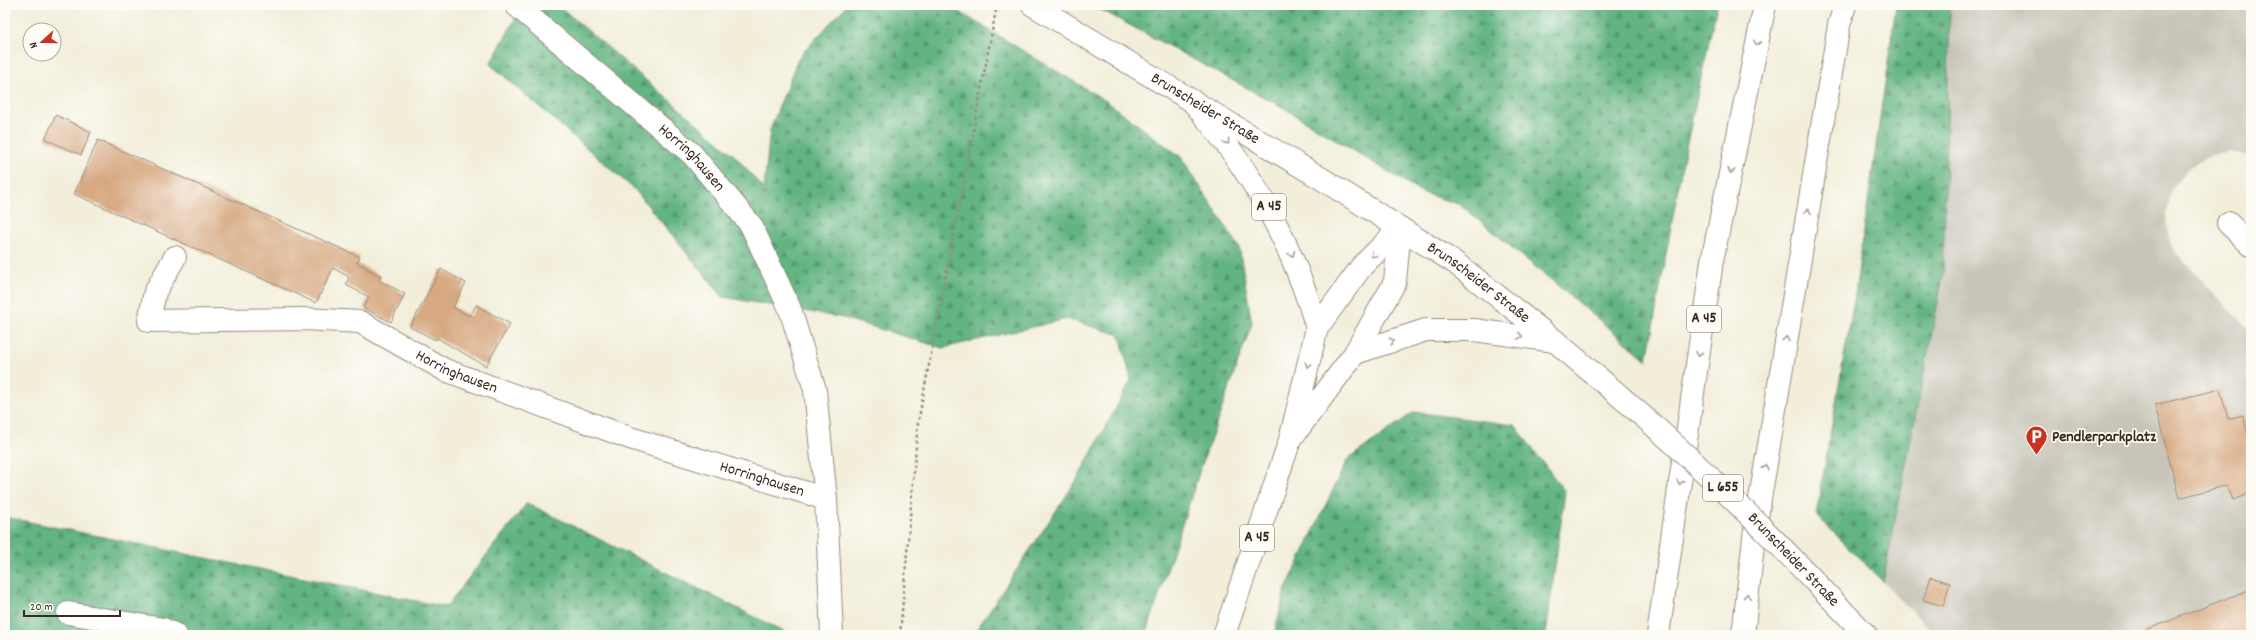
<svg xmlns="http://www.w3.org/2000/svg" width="2256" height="640" viewBox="0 0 2256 640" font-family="Dekko,sans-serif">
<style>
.industrial{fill:#c8c4b8}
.forest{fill:url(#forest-firs);stroke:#4e6f50}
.building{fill:#d7a982}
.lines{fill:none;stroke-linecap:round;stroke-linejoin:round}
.minor-casing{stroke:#968c7c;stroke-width:24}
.major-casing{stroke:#968c7c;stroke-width:24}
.highway-casing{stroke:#968c7c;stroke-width:24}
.path{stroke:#968c7c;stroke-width:2.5;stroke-dasharray:3 3;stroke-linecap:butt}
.minor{stroke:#fff;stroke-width:22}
.major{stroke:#fff;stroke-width:22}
.highway{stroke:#fff;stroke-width:22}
.major-bridge-casing{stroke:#968c7c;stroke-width:24;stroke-linecap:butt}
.major-bridge{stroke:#fff;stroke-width:22}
.oneway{stroke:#a79f9a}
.labels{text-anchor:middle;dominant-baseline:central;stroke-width:3.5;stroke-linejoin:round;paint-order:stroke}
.shield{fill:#fdfcf7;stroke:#75695f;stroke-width:1}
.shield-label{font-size:15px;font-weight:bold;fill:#3b2a1e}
.street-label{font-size:16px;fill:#3b2a1e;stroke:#fdfcf7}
.poi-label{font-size:16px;font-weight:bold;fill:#3b2a1e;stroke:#fdfcf7;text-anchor:start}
</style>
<defs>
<pattern id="forest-firs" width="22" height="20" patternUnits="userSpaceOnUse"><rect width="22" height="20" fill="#62b481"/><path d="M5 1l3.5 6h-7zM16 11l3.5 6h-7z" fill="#529369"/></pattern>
</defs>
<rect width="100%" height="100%" fill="#fdfcf7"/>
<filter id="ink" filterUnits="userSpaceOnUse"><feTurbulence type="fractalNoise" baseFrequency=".025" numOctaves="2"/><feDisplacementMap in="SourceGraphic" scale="8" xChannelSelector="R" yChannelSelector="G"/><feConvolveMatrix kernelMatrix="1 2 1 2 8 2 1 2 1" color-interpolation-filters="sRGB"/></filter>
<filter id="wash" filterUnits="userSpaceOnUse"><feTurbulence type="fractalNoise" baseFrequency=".012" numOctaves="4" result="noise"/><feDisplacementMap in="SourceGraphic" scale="16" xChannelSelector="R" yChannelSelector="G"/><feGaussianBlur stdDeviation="0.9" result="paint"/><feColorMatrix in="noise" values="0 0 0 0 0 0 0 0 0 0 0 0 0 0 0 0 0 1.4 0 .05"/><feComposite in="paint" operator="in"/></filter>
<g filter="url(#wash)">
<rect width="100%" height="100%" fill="#f2eeda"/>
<polygon class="industrial" points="1950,5 2251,5 2251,156 2230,152 2212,155 2189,167 2174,186 2169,195 2166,221 2168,234 2177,254 2244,325 2251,336 2251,635 1936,635 1883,582 1943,276"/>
<g class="forest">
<polygon points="523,5 558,5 735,156 764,189 770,130 798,58 847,5 948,5 1106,101 1181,157 1239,247 1252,323 1199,473 1146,635 973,635 1076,481 1131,380 1120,335 1067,319 943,348 843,318 723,297 635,190 490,64"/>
<polygon points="1092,5 1717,5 1683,161 1647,360 1461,205 1423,193 1284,108"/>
<polygon points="1896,5 1950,5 1943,276 1883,582 1816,515 1855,294"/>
<polygon points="1414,412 1515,425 1565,492 1546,635 1274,635 1285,591 1347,460"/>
<polygon points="527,503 791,635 5,635 5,517 446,607"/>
</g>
<g id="blocks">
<g class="building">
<polygon points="56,115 91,132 81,155 45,139"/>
<polygon points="98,140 360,257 357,263 381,276 379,280 405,294 391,322 363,308 369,297 346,285 349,277 333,268 316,303 74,194"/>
<polygon points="441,269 466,283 453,307 470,316 476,305 510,324 486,366 437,338 436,340 410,327"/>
<polygon points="2220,389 2228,419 2243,415 2251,446 2246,449 2249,458 2251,458 2251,493 2233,500 2227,485 2179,498 2155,405"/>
<polygon points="1931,577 1950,583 1943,606 1923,600"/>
<polygon points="2251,589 2251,635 2139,635 2138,633"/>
</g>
</g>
</g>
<g filter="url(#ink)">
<use href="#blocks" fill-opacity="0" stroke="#968c7c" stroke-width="1"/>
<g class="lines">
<defs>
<g id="minor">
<path id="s1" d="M516,5L692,154L751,225L790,309L815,390L826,499L832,635"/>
<polyline points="2228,223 2251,245"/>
<path id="s2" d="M175,257L155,292L149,321L304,319L360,322L445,370L630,438L826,499"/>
<polyline points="68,613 163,629 176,635"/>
</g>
<g id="major">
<path id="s3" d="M1033,5L1322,179L1454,262L1555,341L1622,398"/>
<polyline points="1818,585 1866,635"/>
</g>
<g id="highway">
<path d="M1193,102C1252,171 1291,240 1317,328"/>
<polyline points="1355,353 1426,330 1474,330 1555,341"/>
<polyline points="1296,432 1355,353 1395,282 1400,228"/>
<polyline points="1224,635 1290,440 1317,328 1362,266 1400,228"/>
<polyline points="1658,635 1712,261 1765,5"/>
<polyline points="1743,635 1755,529 1839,25 1845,5"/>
</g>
</defs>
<use href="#minor" class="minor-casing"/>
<use href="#major" class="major-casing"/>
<use href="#highway" class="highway-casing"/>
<polyline class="path" points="900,635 918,423 997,5"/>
<use href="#minor" class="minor"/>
<use href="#major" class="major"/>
<use href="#highway" class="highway"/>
<defs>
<path id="major-bridge" d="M1622,398C1691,457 1755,519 1818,585"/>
</defs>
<use href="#major-bridge" class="major-bridge-casing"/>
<use href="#major-bridge" class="major-bridge"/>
</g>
<defs><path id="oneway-chevron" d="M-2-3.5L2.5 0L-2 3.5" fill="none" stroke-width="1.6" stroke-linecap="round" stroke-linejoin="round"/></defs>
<g class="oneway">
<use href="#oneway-chevron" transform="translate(1757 43) rotate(102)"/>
<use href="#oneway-chevron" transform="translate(1227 142) rotate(55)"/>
<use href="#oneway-chevron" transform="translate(1731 171) rotate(102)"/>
<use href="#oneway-chevron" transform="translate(1808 211) rotate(-80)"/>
<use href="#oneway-chevron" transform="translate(1292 254) rotate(67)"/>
<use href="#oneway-chevron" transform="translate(1373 255) rotate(135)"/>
<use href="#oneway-chevron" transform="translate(1520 336) rotate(8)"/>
<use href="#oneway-chevron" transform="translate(1786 339) rotate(-80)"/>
<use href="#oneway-chevron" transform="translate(1392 341) rotate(-18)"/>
<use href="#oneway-chevron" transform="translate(1699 354) rotate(98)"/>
<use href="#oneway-chevron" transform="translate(1308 365) rotate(104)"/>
<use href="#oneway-chevron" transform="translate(1765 467) rotate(-80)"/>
<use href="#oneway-chevron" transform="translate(1680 482) rotate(98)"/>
<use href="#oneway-chevron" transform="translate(1747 596) rotate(-84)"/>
</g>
</g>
<defs>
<symbol id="parking-pin" viewBox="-11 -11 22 30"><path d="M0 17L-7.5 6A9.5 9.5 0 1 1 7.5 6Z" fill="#c8321e" stroke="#fdfcf7"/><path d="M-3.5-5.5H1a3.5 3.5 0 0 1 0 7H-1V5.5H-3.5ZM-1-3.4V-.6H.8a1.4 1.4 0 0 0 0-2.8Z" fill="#fff"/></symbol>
</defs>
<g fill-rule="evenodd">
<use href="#parking-pin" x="2024" y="424" width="25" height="34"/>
</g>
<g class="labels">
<g class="shield">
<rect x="1252" y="194" width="34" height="26" rx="3"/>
<rect x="1687" y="306" width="34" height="26" rx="3"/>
<rect x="1703" y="475" width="40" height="26" rx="3"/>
<rect x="1240" y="525" width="34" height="26" rx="3"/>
</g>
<g class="shield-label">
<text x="1269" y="207">A 45</text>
<text x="1704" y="319">A 45</text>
<text x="1723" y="488">L 655</text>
<text x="1257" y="538">A 45</text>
</g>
<g class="street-label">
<text stroke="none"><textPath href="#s3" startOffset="201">Brunscheider Straße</textPath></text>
<text stroke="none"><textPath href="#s1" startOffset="233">Horringhausen</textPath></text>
<text stroke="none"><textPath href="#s3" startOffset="525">Brunscheider Straße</textPath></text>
<text stroke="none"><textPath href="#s2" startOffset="390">Horringhausen</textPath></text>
<text stroke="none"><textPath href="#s2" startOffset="714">Horringhausen</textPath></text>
<text transform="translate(1793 560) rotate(46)">Brunscheider Straße</text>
</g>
<g class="poi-label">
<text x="2052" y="437">Pendlerparkplatz</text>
</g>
</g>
<rect width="2256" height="640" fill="none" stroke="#fdfcf7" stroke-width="20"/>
<g transform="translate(42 42) rotate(249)"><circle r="19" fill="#fdfcf7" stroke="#afa8a0"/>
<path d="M0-3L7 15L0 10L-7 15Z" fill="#c8321e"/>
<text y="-6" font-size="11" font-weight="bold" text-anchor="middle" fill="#3b2a1e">N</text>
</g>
<path d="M24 610v6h96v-6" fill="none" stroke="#3b2a1e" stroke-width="2"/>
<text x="30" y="610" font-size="12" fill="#3b2a1e" stroke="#fdfcf7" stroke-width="3" paint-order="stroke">20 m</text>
</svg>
